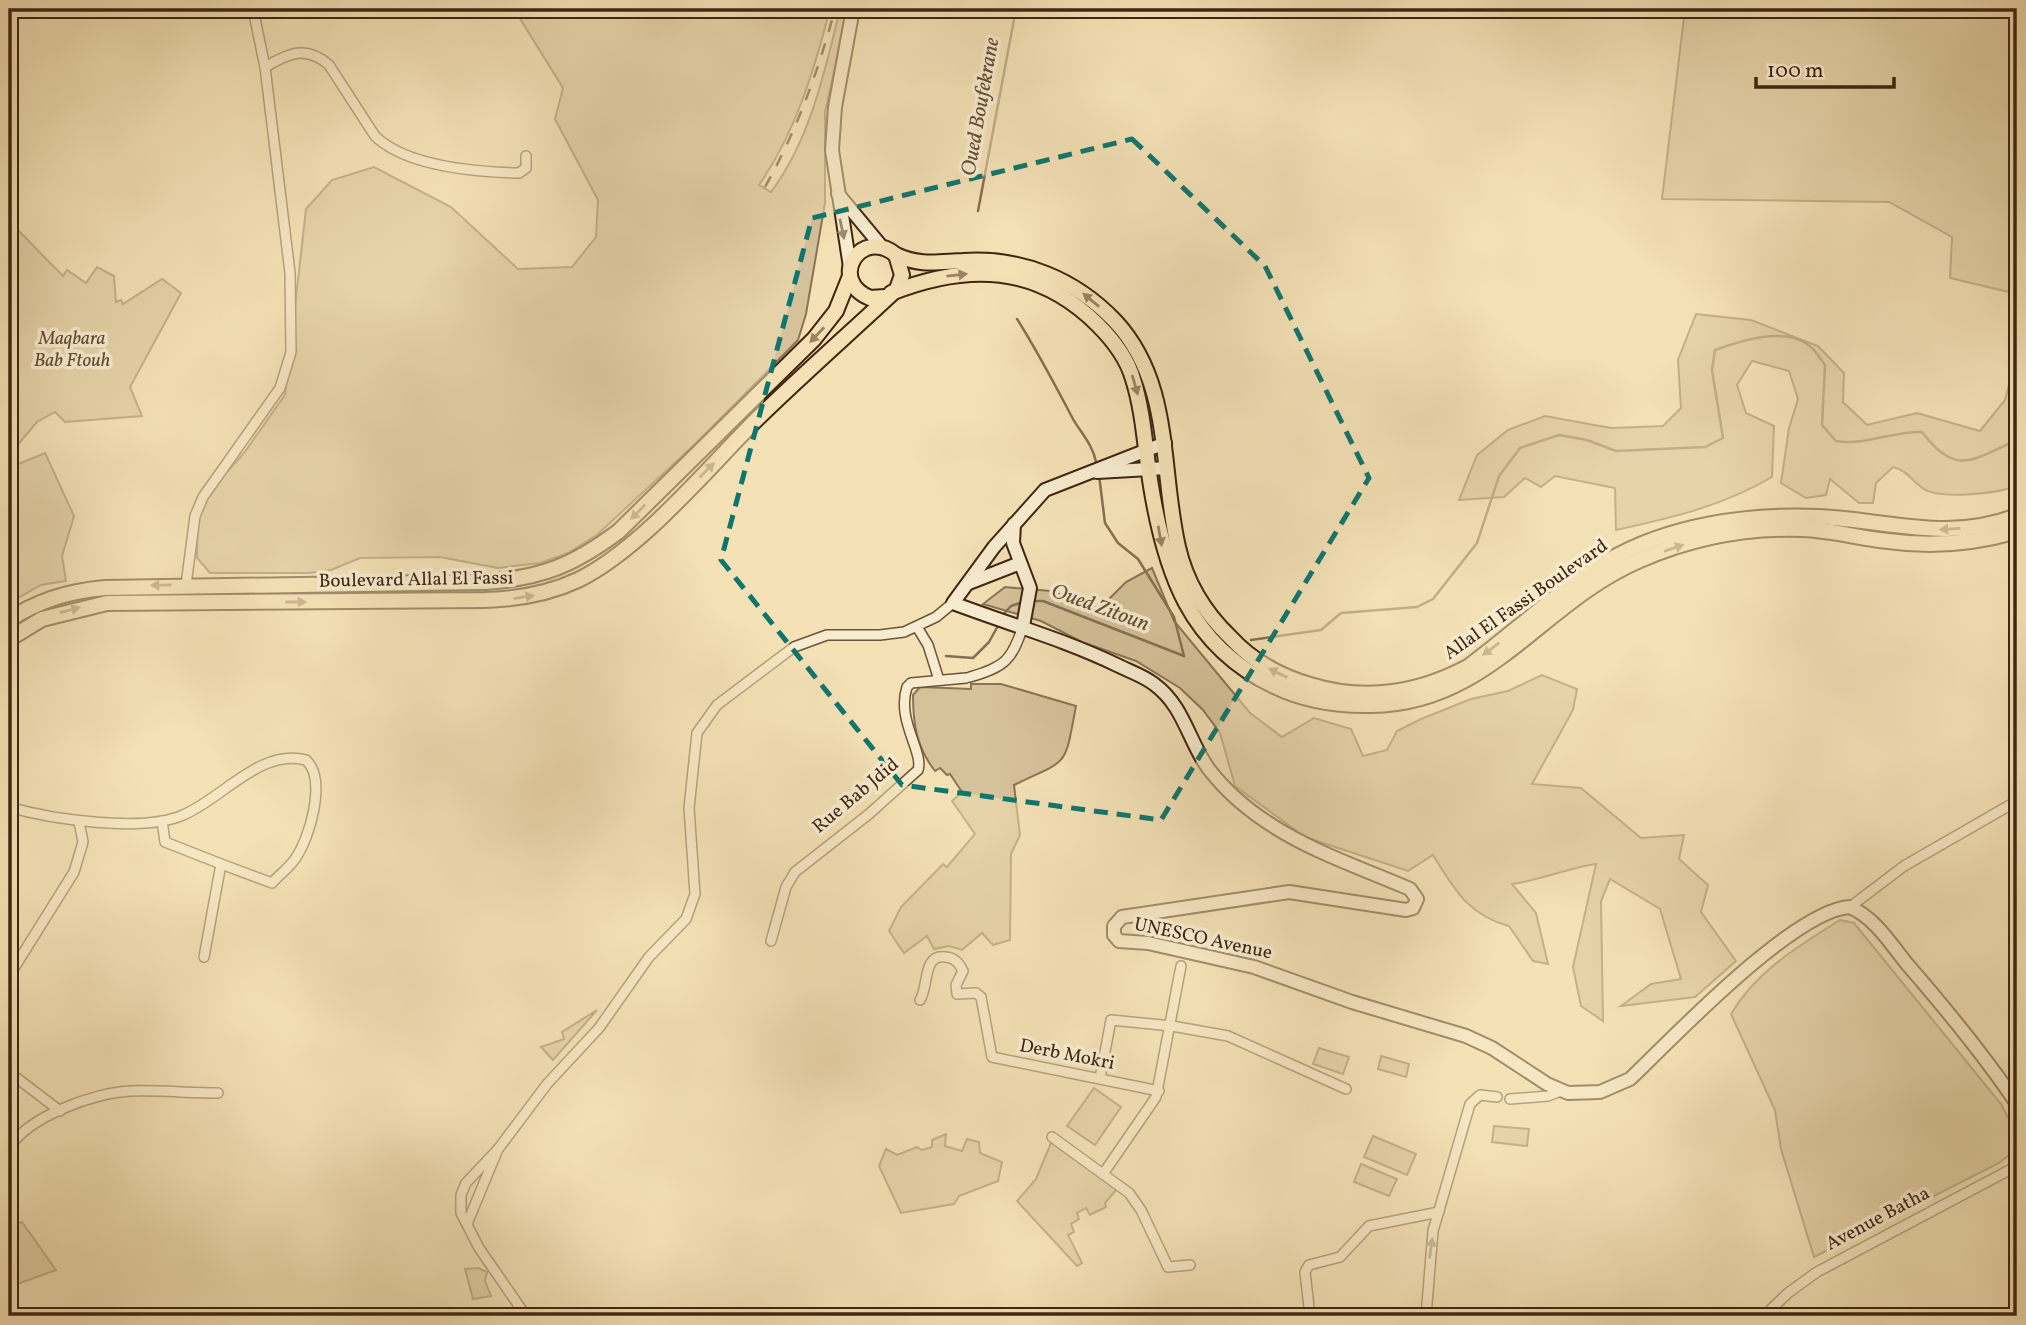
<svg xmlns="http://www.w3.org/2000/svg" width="2026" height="1325" viewBox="0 0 2026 1325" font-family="Vollkorn,serif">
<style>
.green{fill:#d5c19a;stroke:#8a7456;stroke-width:2}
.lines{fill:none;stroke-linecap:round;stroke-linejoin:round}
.stream{stroke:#867052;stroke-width:2.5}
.street-casing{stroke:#6c553a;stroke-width:12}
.secondary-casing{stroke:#3f2611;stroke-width:16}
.primary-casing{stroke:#3f2611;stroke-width:18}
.street{stroke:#f8ecd0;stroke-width:9}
.secondary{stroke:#f8ecd0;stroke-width:12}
.primary{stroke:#f4e1b6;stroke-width:14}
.rail{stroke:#3f2611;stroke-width:2.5;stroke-dasharray:12 12;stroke-linecap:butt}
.oneway{fill:#9c8970}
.oneway2{fill:#9a8464}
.marked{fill:none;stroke:#0f766e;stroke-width:5;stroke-dasharray:14 9;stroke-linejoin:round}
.labels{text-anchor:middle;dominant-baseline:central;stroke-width:7;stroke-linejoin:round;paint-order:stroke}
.park-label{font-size:19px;font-style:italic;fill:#644d33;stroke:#f8ecd0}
.street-label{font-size:19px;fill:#3f2611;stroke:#f8ecd0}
.water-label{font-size:21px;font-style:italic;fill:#634b32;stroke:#f8ecd0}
</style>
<rect width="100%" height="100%" fill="#f4e1b6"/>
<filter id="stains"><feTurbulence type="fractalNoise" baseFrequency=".00286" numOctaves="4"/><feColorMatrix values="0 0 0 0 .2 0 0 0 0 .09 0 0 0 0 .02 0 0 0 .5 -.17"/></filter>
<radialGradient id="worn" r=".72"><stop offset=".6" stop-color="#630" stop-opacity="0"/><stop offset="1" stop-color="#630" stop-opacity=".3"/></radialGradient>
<g class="green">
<path d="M514,9H830C814,70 796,132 759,185L771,192C810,140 825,71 840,9H848L825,112V203L806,314L798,340L695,444L598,534L568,553L540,563L498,568L440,557L360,558L331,570L309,573H210L197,558L198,511L207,494L244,453L285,395L306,209L332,180L374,167L451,207L518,269L572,267L596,237L598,200L555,119L563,88Z"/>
<polygon points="1685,9 2017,9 2017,294 1950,278 1952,237 1889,202 1662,199"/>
<polygon points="9,221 63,276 67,270 86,283 97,267 114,276 116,302 121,300 123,304 162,279 181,293 130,387 142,416 65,422 55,412 37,422 9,455"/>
<path d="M1696,314L1751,320L1818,346L1844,373L1843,402L1867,425L1917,413L1980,431L2005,400L2011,377L2017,372V486C1999,493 1941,500 1924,489C1911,481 1909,471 1893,467L1876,483L1873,503H1859L1830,479L1826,495L1806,498L1781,483L1789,428L1798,399L1789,371L1752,361L1737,385L1746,413L1774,426L1772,477C1723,506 1671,518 1616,530L1615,488L1555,476L1541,487L1525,478L1504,497L1459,500L1477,455L1508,430L1545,416L1611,428L1663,426L1681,408L1678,360Z"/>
<polygon points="45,453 74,516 62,556 66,581 41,585 9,603 9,468"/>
<path d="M1152,568L1174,621L1250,713L1282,737L1314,718L1351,729L1363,756L1387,750L1397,731L1421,719L1471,699L1508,691L1542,675L1577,689L1573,710L1532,784L1581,788L1641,838L1684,835L1679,859L1708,885L1701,912L1736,961L1695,997L1621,1006L1651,984L1681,979L1660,909L1610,879L1601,901L1603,1021L1581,1006L1573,967L1596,864C1567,868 1542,880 1512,884L1536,913L1548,964L1533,961L1509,926C1468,915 1454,889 1433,855L1408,871L1305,837L1235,786L1220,733L1203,710L1180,688L1136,661L1082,642L1041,621L983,604L1005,587L1051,591L1099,609L1126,582Z"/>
<path d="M971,684H1001L1076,706C1064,769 1070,758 1014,785L1020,835L1011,854L1010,940L993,945L982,933L962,950L949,946L934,949L927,936L904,953L889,931L901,907L943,864L947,867L975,834L952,801L962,792L950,774L947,775L940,768L935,771C917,748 913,725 913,695L920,687L971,689Z"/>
<path d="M1840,920L1854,923L2001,1104L2017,1135V1149L1999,1163L1814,1257L1781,1149L1775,1110L1731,1014C1757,970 1799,946 1840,920Z"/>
<polygon points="597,1010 553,1060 541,1047 564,1039 562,1032"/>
<polygon points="1319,1048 1349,1057 1343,1074 1313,1064"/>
<polygon points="1381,1056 1409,1064 1406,1077 1378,1069"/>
<polygon points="1094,1088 1121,1107 1095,1145 1067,1126"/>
<polygon points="1494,1126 1529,1129 1527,1146 1492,1142"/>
<polygon points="946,1134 945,1146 962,1151 967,1139 979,1142 980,1153 1002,1162 998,1181 959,1196 954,1204 901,1213 879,1166 886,1149 897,1155 917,1147 922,1150 932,1147 932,1140"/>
<polygon points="1373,1136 1416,1154 1407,1175 1364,1157"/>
<polygon points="1053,1138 1117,1189 1105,1203 1106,1207 1090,1215 1086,1208 1077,1213 1079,1219 1071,1224 1074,1232 1068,1235 1082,1263 1077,1266 1017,1201 1036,1179"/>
<polygon points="1361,1164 1397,1179 1389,1196 1354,1182"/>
<polygon points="22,1222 56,1270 9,1287 9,1227"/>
<polygon points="478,1268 487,1272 485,1281 491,1296 473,1299 465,1269"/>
</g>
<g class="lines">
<g class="stream">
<polyline points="978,211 1016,9"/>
<path d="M1017,319C1038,352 1055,385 1073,419C1081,433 1093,445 1096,462"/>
<polyline points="1099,475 1105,523 1118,543 1138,559 1174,617 1184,656"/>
<polyline points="1033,601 1043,601 1184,656"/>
<polyline points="1001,617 1011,606 1023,602"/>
<path d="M1251,640L1321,630L1341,613L1417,607L1433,599L1477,543L1499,476L1520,448L1559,435L1587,440L1616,451L1705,447L1723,438L1712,370L1715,350C1740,341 1782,327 1807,344C1814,348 1820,358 1825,365L1822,425L1836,441C1865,446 1892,431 1922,432C1956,477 1972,460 2017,440"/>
<polyline points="946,656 973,658 989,642 999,624"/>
</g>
<defs>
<g id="street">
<path d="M265,67C289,53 306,45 329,65L375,136C407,167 477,172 519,173L526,168V156"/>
<polyline points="186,585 195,516 203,497 280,388 291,352 290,273 265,67 253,9"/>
<polyline points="917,627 928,645 939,680"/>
<path d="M970,677C1005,667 1012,660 1023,626"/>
<path d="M9,807C50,819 143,833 183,815C222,799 260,748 306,760C327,779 310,838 295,859C289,868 279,875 272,883L221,864"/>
<polyline points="162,821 165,842 221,864 204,957"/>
<polyline points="1850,907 1904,866 2017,801"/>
<path d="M771,941L786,887L795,872L869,814L918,770C924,752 896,720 907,687L911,683L966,678"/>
<polyline points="9,976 74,872 83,842 79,822"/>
<path d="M920,1000C929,987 922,953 946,957C955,958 959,963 963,971L956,985L957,994L976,993L981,997L992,1057L1159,1091"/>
<polyline points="9,1072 60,1111"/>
<polyline points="1100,1078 1111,1020 1172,1026 1228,1036 1346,1089"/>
<polyline points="1510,1099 1548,1096 1561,1091"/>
<polyline points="1052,1137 1129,1193 1141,1210 1168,1267 1190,1265"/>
<path d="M9,1149C26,1117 96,1092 131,1091C160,1090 189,1093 218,1093"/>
<polyline points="1103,1174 1156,1097 1181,966"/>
<polyline points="467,1224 498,1149"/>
<polyline points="526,1316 479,1248 461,1213 461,1195 466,1183 499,1148 547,1084 599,1028 649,957 686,919 695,894 689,808 697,733 717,705 794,647 827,635 880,635 904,632 936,617 953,603"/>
<polyline points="1310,1316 1305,1272 1309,1265 1340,1257 1369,1226 1439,1212"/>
<polyline points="1426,1316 1433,1231 1470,1104 1480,1095 1497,1097"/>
<polyline points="1764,1316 1788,1293 1817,1272 2017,1166"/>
</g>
<g id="secondary">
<polyline points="838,194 882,247"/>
<polyline points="850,267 832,150 835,107 853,9"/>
<path d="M1165,443L1045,490L994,547L953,603C1008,624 1063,639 1117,665C1129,671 1144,676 1154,684C1184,706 1188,740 1208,768C1258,834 1337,858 1410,889L1417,899L1413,908L1406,910L1289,892L1122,917L1114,926V935L1119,941L1148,943L1254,967L1352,1002L1466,1036L1492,1048L1547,1084L1568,1093L1600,1092L1630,1079C1673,1038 1794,910 1850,907C1875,918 1891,944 1907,964C1946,1009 1984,1055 2017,1104"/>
<polyline points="1097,472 1167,468"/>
<polyline points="1014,524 1013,543 1030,588 1023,626"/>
<polyline points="969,583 1020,563"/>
</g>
<g id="primary">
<path d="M896,255C920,266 937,262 963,261C1021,257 1075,279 1115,321C1173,383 1160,470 1178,547C1186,582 1204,612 1230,637C1252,661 1279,676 1310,685C1365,702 1419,693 1468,667C1515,632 1558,591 1608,561C1669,525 1749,514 1818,517C1889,520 1946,543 2017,516"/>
<path d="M891,293C967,263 1037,264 1098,325C1113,340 1127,358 1133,379C1144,414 1145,450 1151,486C1165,572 1189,645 1274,686C1305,701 1338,706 1372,705C1489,704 1541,602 1640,560C1691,538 1747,527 1802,529C1832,530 1859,538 1888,541C1931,547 1976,543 2017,531"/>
<path d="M9,620C38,600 70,591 105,588L485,582C542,578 574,565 619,531L814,339L836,311L850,276"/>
<path d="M9,639L42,619L107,603L485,600C518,599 548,594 578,580C641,549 706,470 756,420C802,375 850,333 897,289L902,275L896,255C861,226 827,280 870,298L885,297"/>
</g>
</defs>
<use href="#street" class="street-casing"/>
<use href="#secondary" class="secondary-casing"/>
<use href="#primary" class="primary-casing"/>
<use href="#street" class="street"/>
<use href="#secondary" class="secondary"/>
<use href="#primary" class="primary"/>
<path class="rail" d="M765,187C797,130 818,72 835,9"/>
</g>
<defs><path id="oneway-solid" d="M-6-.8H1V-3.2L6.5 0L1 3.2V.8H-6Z" transform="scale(1.75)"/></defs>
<g class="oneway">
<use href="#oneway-solid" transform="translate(842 229) rotate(78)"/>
<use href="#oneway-solid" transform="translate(1431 1248) rotate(-82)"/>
</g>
<g class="oneway2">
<use href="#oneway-solid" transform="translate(957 275) rotate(-6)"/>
<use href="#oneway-solid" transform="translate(1091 300) rotate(-141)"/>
<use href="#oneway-solid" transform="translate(817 335) rotate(133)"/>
<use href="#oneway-solid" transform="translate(1135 385) rotate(74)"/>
<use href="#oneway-solid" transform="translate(707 470) rotate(-45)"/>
<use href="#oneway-solid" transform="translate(638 512) rotate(135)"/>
<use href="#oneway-solid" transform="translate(1950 529) rotate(176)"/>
<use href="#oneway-solid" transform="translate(1160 536) rotate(80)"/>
<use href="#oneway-solid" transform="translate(1674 548) rotate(-19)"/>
<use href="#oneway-solid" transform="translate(161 585) rotate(179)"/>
<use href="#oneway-solid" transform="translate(524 597) rotate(-9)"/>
<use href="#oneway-solid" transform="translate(296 602)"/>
<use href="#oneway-solid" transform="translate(70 610) rotate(-15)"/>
<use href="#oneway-solid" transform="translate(1491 649) rotate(143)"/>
<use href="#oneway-solid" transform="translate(1278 673) rotate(-154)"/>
</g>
<path d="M0 0H2026V1325H0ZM1132,139L1265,266L1369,478L1161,820L902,785L721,560L812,218Z" fill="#f4e1b6" fill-opacity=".55" fill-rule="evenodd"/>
<path class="marked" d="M1132,139L1265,266L1369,478L1161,820L902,785L721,560L812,218Z"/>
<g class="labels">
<g class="park-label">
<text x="72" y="339">Maqbara<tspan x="72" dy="22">Bab Ftouh</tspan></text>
</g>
<g class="street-label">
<text transform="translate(416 580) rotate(-1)">Boulevard Allal El Fassi</text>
<text transform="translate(1526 600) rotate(-35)">Allal El Fassi Boulevard</text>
<text transform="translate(856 796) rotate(-40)">Rue Bab Jdid</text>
<text transform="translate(1203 939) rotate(12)">UNESCO Avenue</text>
<text transform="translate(1067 1055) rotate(11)">Derb Mokri</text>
<text transform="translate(1878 1219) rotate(-28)">Avenue Batha</text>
</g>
<g class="water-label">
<text transform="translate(981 107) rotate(-80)">Oued Boufekrane</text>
<text transform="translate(1100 608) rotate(20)">Oued Zitoun</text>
</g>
</g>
<rect width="2026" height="1325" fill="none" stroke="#f4e1b6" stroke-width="35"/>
<rect x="10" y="10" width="2005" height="1304" fill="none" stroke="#3f2611" stroke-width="3.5"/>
<rect x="18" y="18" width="1991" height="1290" fill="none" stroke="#3f2611" stroke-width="2"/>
<path d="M1756 77v10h138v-10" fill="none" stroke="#3f2611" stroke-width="3.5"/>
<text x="1767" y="77" font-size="21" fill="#3f2611" stroke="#f8ecd0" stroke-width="5" paint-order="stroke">100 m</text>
<rect width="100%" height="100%" filter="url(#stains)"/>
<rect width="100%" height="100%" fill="url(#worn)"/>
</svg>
